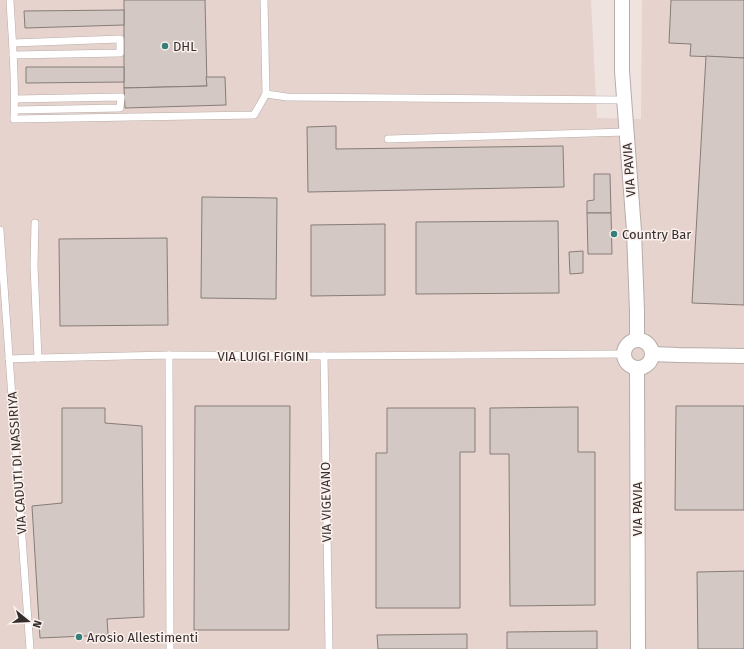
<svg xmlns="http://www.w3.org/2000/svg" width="744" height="649" viewBox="0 0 744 649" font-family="'Fira Sans',sans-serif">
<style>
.built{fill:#e7d3cd}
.building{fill:#d3c8c4;stroke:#867c78}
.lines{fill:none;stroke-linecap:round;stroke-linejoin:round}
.lane-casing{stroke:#b7aca8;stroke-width:8}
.street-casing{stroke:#b7aca8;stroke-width:16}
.lane{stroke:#fff;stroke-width:7}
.street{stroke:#fff;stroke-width:14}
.poi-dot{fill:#367e79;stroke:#fcf1ed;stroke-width:1.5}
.labels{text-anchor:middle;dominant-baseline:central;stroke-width:3;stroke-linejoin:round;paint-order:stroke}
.poi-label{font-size:13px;fill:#332e2d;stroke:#fcf1ed;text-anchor:start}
.street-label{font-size:13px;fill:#332e2d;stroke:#fcf1ed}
</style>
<rect width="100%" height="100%" fill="#efe3e0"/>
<polygon class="built" points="0,0 591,0 597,118 641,119 642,0 744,0 744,649 0,649"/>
<g class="building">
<polygon points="124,0 205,0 207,86 124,88"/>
<polygon points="671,0 744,0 744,58 690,56 691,44 669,43"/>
<polygon points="124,10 124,25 25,28 24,11"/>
<polygon points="706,56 744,58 744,305 692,303"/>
<polygon points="26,67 124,67 124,82 26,83"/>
<polygon points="206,77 225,77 226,105 125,108 124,88 207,86"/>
<polygon points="336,126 336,149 563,146 564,187 308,192 307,127"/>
<polygon points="594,174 610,174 611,213 587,213 587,201 594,200"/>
<polygon points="202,197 277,198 276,299 201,298"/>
<polygon points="587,213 611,213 612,254 588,254"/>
<polygon points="558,221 559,293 416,294 416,222"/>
<polygon points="385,224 385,295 311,296 311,225"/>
<polygon points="167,238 168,325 60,326 59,239"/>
<polygon points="583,251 583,273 570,274 569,252"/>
<polygon points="195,406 290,406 289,630 194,630"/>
<polygon points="676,406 744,406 744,510 675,510"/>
<polygon points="578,407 578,452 595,452 595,605 510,606 509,454 490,454 490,408"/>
<polygon points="62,408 105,408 105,423 142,426 144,617 107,619 108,635 40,638 32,506 62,503"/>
<polygon points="387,408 475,408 475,452 460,452 460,608 376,608 376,453 387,453"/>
<polygon points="744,571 744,649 698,649 697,572"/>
<polygon points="597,631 597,649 507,649 507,632"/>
<polygon points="467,634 467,649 378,649 377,635"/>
</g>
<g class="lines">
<defs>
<g id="lane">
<path d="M10,0C12,40 16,79 14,119L254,115L266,94L264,0"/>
<polyline points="13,43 120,39 120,53 13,55"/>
<polyline points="266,94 287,97 624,100"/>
<polyline points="15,110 120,108 121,97 15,99"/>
<polyline points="388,139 626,132"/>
<polyline points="35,223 34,266 38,358 169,355 324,356 623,354"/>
<polyline points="0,230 30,649"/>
<polyline points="169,355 170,649"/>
<polyline points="324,356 329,649"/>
<polyline points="9,359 38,358"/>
</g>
<g id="street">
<polyline points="622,0 622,71 634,231 637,311 637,340"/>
<circle cx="638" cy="354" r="14"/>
<polyline points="652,354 678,355 744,356"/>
<polyline points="637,368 638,649"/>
</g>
</defs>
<use href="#lane" class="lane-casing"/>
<use href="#street" class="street-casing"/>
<use href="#lane" class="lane"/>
<use href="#street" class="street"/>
</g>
<g class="poi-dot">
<circle cx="165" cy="46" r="4"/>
<circle cx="614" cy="234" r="4"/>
<circle cx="79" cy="637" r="4"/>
</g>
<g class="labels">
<g class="poi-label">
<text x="173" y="46">DHL</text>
<text x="622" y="234">Country Bar</text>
<text x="87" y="637">Arosio Allestimenti</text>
</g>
<g class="street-label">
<text transform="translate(629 170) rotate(-94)">VIA PAVIA</text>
<text x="263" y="356">VIA LUIGI FIGINI</text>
<text transform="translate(17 463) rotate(-94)">VIA CADUTI DI NASSIRIYA</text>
<text transform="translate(326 502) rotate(-91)">VIA VIGEVANO</text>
<text transform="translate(637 509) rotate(-90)">VIA PAVIA</text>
</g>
</g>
<g transform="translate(28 621) rotate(108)" stroke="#fcf1ed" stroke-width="3" paint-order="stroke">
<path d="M0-3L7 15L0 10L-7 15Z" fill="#332e2d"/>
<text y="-6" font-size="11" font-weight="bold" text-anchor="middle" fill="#332e2d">N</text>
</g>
</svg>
